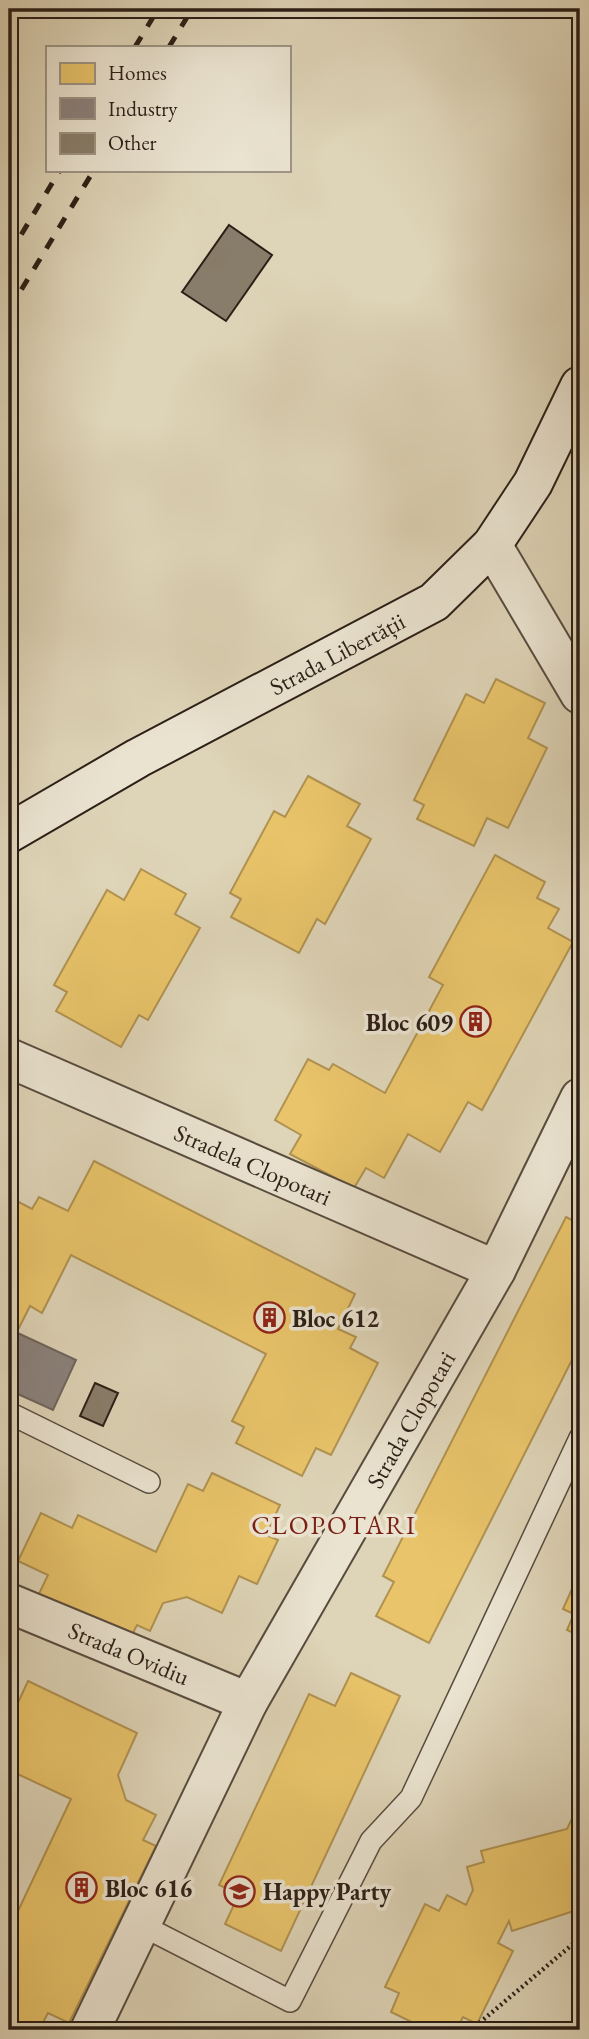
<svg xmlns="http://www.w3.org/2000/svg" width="589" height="2039" viewBox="0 0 589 2039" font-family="'EB Garamond',serif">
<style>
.homes{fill:#e9c46a;stroke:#b09251;stroke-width:2}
.industry{fill:#8a817c;stroke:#6e645e;stroke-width:2}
.building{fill:#887d6a;stroke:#2b1f17;stroke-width:2}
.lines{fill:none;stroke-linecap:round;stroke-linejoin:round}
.lane-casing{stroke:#584c3f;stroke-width:24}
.street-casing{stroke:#584c3f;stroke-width:42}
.secondary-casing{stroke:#2b1f17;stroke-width:42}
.path{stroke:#2b1f17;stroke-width:4.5;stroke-dasharray:2 3.5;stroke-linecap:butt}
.lane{stroke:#eae3d0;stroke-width:21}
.street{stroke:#eae3d0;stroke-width:38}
.secondary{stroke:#eae3d0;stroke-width:38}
.rail{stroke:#2b1f17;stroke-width:5;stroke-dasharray:12 12;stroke-linecap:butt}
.labels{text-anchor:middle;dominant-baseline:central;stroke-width:7;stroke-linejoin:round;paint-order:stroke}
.street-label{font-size:24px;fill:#2b1f17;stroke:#eae3d0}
.poi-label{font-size:24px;font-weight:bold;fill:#2b1f17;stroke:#eae3d0;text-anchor:start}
.neighbourhood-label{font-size:26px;letter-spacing:2px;fill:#7a1f14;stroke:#eae3d0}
</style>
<rect width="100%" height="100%" fill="#ded4b7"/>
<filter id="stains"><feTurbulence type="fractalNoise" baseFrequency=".00286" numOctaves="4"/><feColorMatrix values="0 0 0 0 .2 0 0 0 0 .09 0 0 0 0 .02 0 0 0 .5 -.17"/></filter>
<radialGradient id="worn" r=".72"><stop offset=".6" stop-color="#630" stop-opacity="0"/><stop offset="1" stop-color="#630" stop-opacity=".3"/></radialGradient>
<g class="homes">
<polygon points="496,679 545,703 528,738 547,748 508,828 487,818 474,846 417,819 424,805 414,800 466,694 484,703"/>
<polygon points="308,776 360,804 347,826 371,839 325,924 317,919 299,953 231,917 241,899 230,893 274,811 285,817"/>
<polygon points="495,855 545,882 537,898 559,909 548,928 573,942 482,1110 468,1102 440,1152 408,1134 384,1178 366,1168 354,1188 290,1154 301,1135 275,1120 308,1059 329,1070 333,1064 385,1093 443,985 429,977"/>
<polygon points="141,869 186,894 175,914 200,928 148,1020 139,1015 121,1047 56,1011 67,992 54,985 107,890 124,900"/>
<polygon points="94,1161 355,1294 338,1329 356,1337 350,1348 378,1363 331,1455 316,1448 302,1476 236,1443 244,1427 232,1421 266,1354 71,1255 42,1313 30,1306 19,1328 9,1323 9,1197 32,1209 39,1197 68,1211"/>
<polygon points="566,1217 580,1224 580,1344 429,1643 376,1616 394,1582 383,1576"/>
<polygon points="212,1473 280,1505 266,1535 278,1540 257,1584 239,1576 222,1613 187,1597 163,1603 150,1631 137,1625 128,1643 36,1600 48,1575 18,1561 41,1513 72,1528 78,1515 156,1552 188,1484 203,1491"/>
<polygon points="580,1571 580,1636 567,1630 574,1614 563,1609"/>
<polygon points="351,1673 400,1696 281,1951 225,1924 239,1894 219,1885 309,1694 335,1706"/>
<polygon points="28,1681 137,1733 118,1775 126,1800 156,1815 143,1840 156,1846 69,2023 48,2013 39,2030 9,2030 9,1930 71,1799 9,1770 9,1722"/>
<polygon points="580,1802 580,1909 512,1931 509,1921 498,1943 513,1951 477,2024 463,2017 456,2030 428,2030 391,2012 399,1993 385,1987 425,1904 439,1911 447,1895 466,1905 473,1890 467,1867 484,1862 481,1851 567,1829"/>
</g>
<polygon class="industry" points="9,1329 76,1360 53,1410 9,1390"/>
<g class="building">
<polygon points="229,225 272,255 226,321 182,292"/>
<polygon points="95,1383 118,1393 103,1426 80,1416"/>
</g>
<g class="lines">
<defs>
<g id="lane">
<polyline points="9,1413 149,1482"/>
<polyline points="141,1925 290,2001 371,1841 411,1798 580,1438"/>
</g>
<g id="street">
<polyline points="492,545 580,694"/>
<path id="s1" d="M9,1058L496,1270"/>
<path id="s2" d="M9,1603L248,1702"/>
<path id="s3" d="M90,2030L248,1702L496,1270L580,1098"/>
</g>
<g id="secondary">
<path id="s4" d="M9,833L138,758L434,602L492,545L533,483L580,386"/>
</g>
</defs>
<use href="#lane" class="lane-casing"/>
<use href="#street" class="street-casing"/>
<use href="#secondary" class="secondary-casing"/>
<polyline class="path" points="471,2030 580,1938"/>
<use href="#lane" class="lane"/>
<use href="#street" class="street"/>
<use href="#secondary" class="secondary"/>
<g class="rail">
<polyline points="135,47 158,9"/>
<polyline points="169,47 192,9"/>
<polyline points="9,255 60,170"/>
<polyline points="9,310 94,170"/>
</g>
</g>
<defs>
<symbol id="building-ring" viewBox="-11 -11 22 22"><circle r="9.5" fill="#eae3d0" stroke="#8f2418" stroke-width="1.5"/><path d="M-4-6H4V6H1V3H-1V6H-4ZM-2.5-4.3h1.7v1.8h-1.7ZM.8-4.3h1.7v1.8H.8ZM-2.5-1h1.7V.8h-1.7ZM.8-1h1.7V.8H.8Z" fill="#8f2418"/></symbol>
<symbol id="school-ring" viewBox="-11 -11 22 22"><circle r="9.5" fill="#eae3d0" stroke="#8f2418" stroke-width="1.5"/><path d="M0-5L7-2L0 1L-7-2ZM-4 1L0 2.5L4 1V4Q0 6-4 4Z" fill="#8f2418"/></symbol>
</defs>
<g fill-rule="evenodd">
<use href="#building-ring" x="458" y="1004" width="35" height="35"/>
<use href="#building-ring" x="252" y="1300" width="35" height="35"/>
<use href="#building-ring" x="64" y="1870" width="35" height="35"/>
<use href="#school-ring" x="222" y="1874" width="35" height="35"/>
</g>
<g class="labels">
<g class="street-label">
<text stroke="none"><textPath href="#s4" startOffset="374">Strada Libertății</textPath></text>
<text stroke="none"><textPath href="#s1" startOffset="266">Stradela Clopotari</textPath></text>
<text stroke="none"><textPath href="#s3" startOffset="690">Strada Clopotari</textPath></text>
<text stroke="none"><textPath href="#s2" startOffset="130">Strada Ovidiu</textPath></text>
</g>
<g class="poi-label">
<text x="453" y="1022" text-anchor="end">Bloc 609</text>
<text x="292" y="1318">Bloc 612</text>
<text x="105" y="1888">Bloc 616</text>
<text x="263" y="1891">Happy Party</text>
</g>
<g class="neighbourhood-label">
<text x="334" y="1525">CLOPOTARI</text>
</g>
</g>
<rect width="589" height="2039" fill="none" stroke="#ded4b7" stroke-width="35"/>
<rect x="10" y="10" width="568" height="2018" fill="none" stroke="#2b1f17" stroke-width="3.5"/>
<rect x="18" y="18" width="554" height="2004" fill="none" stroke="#2b1f17" stroke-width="2"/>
<rect x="46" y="46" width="245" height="126" fill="#eae3d0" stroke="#9e9586" stroke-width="2"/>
<rect x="60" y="63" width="35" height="21" fill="#e9c46a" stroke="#9e9586" stroke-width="2"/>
<text x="108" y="80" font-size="21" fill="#2b1f17">Homes</text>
<rect x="60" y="98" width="35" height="21" fill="#8a817c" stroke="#9e9586" stroke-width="2"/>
<text x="108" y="116" font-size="21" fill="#2b1f17">Industry</text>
<rect x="60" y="133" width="35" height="21" fill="#887d6a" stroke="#9e9586" stroke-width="2"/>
<text x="108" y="150" font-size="21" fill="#2b1f17">Other</text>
<rect width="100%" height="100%" filter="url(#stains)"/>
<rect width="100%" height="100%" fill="url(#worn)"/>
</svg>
